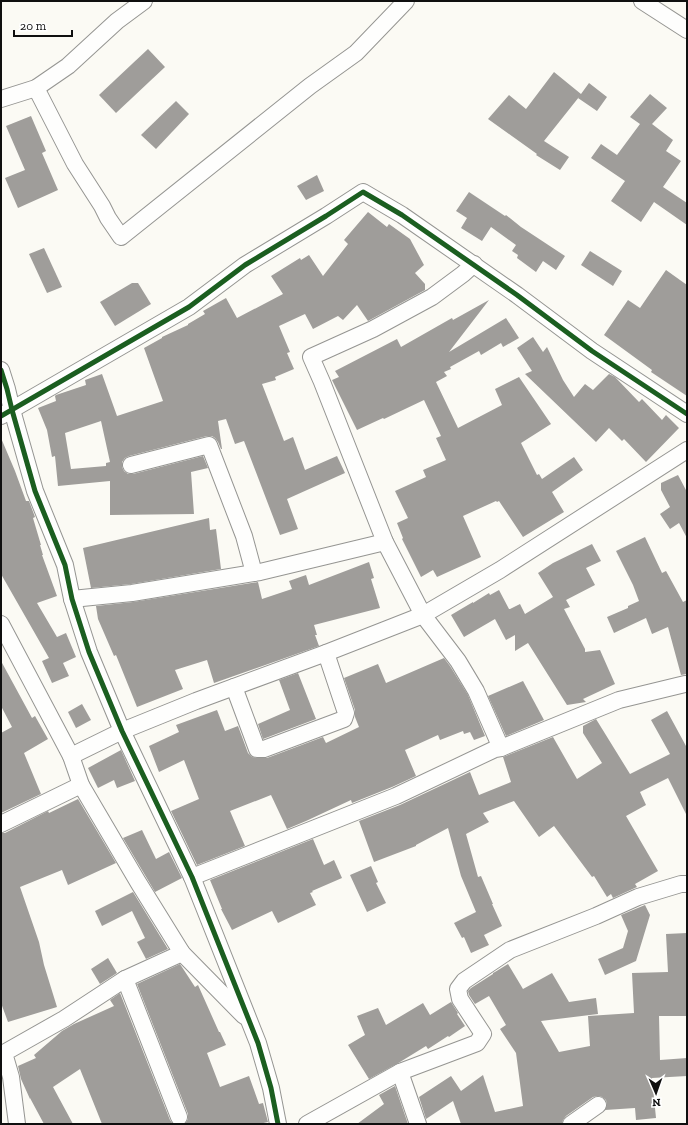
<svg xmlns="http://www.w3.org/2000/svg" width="688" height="1125" viewBox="0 0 688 1125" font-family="'Zilla Slab',serif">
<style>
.building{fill:#9f9d9a;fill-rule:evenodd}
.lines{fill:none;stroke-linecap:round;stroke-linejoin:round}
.street-casing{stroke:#959592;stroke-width:18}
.street{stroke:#fefefd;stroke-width:16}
.cycleway-casing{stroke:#fff;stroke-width:8}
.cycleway{stroke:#1b5e20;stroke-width:5}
</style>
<rect width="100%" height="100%" fill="#fbfaf4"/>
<g class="building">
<polygon points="148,49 165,67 116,113 99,95"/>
<polygon points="554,72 581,94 589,83 607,97 597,111 578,98 579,97 544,141 569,157 560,170 536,155 537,154 488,119 509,95 526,109"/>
<polygon points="650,94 667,108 652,124 673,140 666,151 681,161 663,187 687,203 687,225 654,202 641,222 611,201 625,181 591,158 601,144 617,155 640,124 630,117"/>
<polygon points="176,101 189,114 156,149 141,135"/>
<polygon points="31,116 46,151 42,153 58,190 18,208 5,178 25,170 6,126"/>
<polygon points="317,175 324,191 306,200 297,186"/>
<polygon points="469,192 505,216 506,215 521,227 565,256 556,270 543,261 536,272 517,258 518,255 512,251 516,245 491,227 482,241 461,228 467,218 456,211"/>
<path d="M368,212L387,227L389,224L410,239L424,265L415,273L425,284V290L368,321L357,305L343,320L338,316L313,329L305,314L279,326L290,352L287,353L294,369L275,377L276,380L262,384L284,441L293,437L305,470L337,456L345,473L287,499L298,529L280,535L244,441L235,444L226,419L218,421L222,449H221L218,442L215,438L212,436H207L129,456L125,458L122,462V467L124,471L128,474H133L203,456L208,468L191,472L194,514L110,515V481L58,486L55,456L52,457L47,430L38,408L56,401L55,396L56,395L86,385L85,380L102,374L117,416L163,401L144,348L162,338V337L188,325V324L205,314L203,311L226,298L237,318L283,294L271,276L300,258L301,260L309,255L323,276L348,244L344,240ZM101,421L110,462L106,463V466L71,469L65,433Z"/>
<polygon points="44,248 62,287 47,293 29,254"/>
<polygon points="590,251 622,271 613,286 581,265"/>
<polygon points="666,270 687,285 687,396 651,372 652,370 604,335 628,300 640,308"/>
<polygon points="132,283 138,283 151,304 115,326 100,302"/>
<polygon points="489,300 449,352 506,318 519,338 503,347 501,343 481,355 479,351 450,367 451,369 444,372 447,376 436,382 458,428 502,405 495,389 519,377 551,424 521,443 537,475 539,474 542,479 574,457 583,470 552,492 564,512 523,537 499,501 497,502 496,501 463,516 481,557 437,577 433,570 421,577 402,539 403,538 397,523 408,518 395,491 426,477 423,470 446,460 436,438 441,436 424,400 384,419 383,418 357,430 332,380 339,377 335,371 397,339 401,347 452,318 453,320"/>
<polygon points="533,337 543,352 547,347 563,380 574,397 585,384 593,390 609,374 615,377 639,402 642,399 662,420 666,415 679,428 646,462 624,439 622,441 609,428 596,442 525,374 532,371 517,348"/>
<polygon points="1,438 15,471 26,501 29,501 35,517 33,518 41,545 40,545 43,555 42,555 57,596 37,603 57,637 66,633 76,657 63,663 69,676 52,683 42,661 49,658 1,574"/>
<polygon points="678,475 687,492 687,538 679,523 670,529 660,514 670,507 661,490 661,483"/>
<polygon points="209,518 210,530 216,529 221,569 131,584 91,588 83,548"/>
<polygon points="645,537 662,573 666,571 683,602 687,600 687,674 681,675 668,627 652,634 646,618 614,633 607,617 628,608 628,606 639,601 633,585 616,551"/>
<polygon points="592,544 601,561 586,568 595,585 566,600 570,607 564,609 585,649 585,652 600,650 615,684 583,699 586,702 567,705 528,643 515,651 515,635 506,640 495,619 464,637 451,615 473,602 473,603 489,593 490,595 499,590 509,609 510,609 520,604 525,614 553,597 538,573 553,563"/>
<polygon points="369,562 374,578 371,579 380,608 314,625 317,635 315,635 319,646 214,683 207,660 175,670 183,689 137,707 116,655 114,656 98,619 96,606 133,602 258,582 262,599 292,589 289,581 306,575 309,585"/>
<polygon points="444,658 450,666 468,695 485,736 474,740 470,732 464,734 463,731 440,740 438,735 405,750 416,776 392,787 352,803 351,800 306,821 287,829 271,795 230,811 245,846 197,865 171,811 199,799 184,760 159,772 149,746 179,732 176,725 217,710 225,731 238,726 248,753 252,757 257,758 267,758 323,737 326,743 359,727 355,717 355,710 344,678 378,664 386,683"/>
<polygon points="1,661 32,718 35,716 48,739 24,753 41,794 1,813 1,733 12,727 1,706"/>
<polygon points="298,673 316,719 263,739 258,724 290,710 279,680"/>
<polygon points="523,681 544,720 506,736 488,696"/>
<polygon points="82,704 91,720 76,728 68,712"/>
<polygon points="667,711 686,746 687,745 687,816 668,778 640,792 646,805 626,816 658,871 635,884 637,887 613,898 611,894 607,897 594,876 592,877 554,826 539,837 514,801 483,813 489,822 466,834 478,877 481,876 493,904 492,904 502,926 484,935 489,945 471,953 464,937 462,938 454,923 476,912 461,876 448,828 416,845 416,846 374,862 359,821 400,805 470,772 479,795 511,782 503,757 553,737 577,779 602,763 583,733 583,726 596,719 630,774 670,754 651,720"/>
<polygon points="121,750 135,781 117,788 114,780 98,788 88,768"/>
<polygon points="78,799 116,863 68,885 62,870 20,887 39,942 44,965 57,1007 8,1022 1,1003 1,833 5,833 48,811 49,813"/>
<polygon points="142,830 156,859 169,852 182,878 155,892 123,838"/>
<polygon points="313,839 324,865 334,860 342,878 312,891 313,892 310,893 316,905 278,923 272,911 232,930 221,909 222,909 210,880"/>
<polygon points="371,866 378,882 376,883 386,903 367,912 350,875"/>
<polygon points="133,892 168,949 146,959 137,942 145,938 132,911 102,926 95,911"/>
<polygon points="645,905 650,915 636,961 605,975 598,959 623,948 628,931 621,915"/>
<polygon points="687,933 687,1016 659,1016 660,1060 687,1058 687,1076 652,1078 656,1118 636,1120 635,1108 605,1110 607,1105 606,1100 602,1097 598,1096 593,1097 566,1116 563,1120 562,1124 461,1124 453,1101 426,1119 419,1097 451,1076 461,1091 483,1075 495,1112 523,1106 516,1053 500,1029 506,1025 489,996 475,1004 469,995 468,991 471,988 493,974 493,973 495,972 508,964 523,989 552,973 569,1002 596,998 598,1014 541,1021 559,1052 590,1046 588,1016 634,1013 632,973 668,972 666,934"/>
<polygon points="108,958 117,973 100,984 91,969"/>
<polygon points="180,964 195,987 198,985 219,1032 220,1032 226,1045 207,1053 220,1087 249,1076 259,1104 263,1103 268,1122 259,1124 185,1124 188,1119 188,1114 137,984"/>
<polygon points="120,993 170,1120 173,1124 102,1124 80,1069 53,1087 73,1124 44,1124 30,1098 30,1099 21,1079 18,1066 36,1058 34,1055 62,1031 74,1024 114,1006 110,1000"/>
<polygon points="451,1002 458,1013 457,1014 465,1026 449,1037 448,1036 428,1049 426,1046 400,1062 369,1079 348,1045 365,1035 357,1016 378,1008 386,1025 423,1003 430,1015"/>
<polygon points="395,1086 408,1124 357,1124 384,1104 379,1095"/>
</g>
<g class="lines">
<defs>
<g id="street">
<polyline points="642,1 687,30"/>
<polyline points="36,88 75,164 102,206 108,218 121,237 310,86 356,53 406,1"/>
<polyline points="1,99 36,88 68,66 117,21 144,1"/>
<polyline points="474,264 463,274 432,297 373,329 311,357 322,382 385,542 423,615 458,661 476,691 501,748"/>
<polyline points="1,370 7,389 12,410 35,491 65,565 72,599 89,652 122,731 192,877 258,1043 271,1088 278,1124"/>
<polyline points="1,416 189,307 245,265 326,216 363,192 402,215 517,295 592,351 687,414"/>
<polyline points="131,465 209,445 244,536 254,573"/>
<polyline points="72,599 132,593 260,572 385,542"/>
<polyline points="1,624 71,756 81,785 138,882 182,953 244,1016"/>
<polyline points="234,687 257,749 264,749 344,719 346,713 326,653"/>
<polyline points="71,756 122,731 196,701 326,653 423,615 500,570 687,450"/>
<polyline points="1,824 81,785"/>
<polyline points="192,877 396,796 495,749 501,748 619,700 685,684 687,684"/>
<polyline points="125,979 179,1117"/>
<polyline points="400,1072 418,1124"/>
<polyline points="17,1124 11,1077 4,1053 64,1019 125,979 182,953"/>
<polyline points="307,1124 400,1072 477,1043 483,1034 460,999 458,989 464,981 510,950 596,916 638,897 681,884 687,884"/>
<polyline points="571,1124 598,1105"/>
</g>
</defs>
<use href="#street" class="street-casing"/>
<use href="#street" class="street"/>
<defs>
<g id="cycleway">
<polyline points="1,370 7,389 12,410 35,491 65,565 72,599 89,652 122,731 192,877 258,1043 271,1088 278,1124"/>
<polyline points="1,416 189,307 245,265 326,216 363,192 402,215 517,295 592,351 687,414"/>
</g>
</defs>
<use href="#cycleway" class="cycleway-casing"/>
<use href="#cycleway" class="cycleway"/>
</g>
<rect width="688" height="1125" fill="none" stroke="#0f0f0f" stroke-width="4"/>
<g transform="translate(656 1093) rotate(178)" stroke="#ffffff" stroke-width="3" paint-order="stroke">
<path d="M0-3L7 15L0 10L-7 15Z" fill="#0f0f0f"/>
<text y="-6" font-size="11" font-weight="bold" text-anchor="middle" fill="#0f0f0f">N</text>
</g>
<path d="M14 30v6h58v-6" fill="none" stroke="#0f0f0f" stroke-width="2"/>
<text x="20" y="30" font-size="12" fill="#0f0f0f" stroke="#ffffff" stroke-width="3" paint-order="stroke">20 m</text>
</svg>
